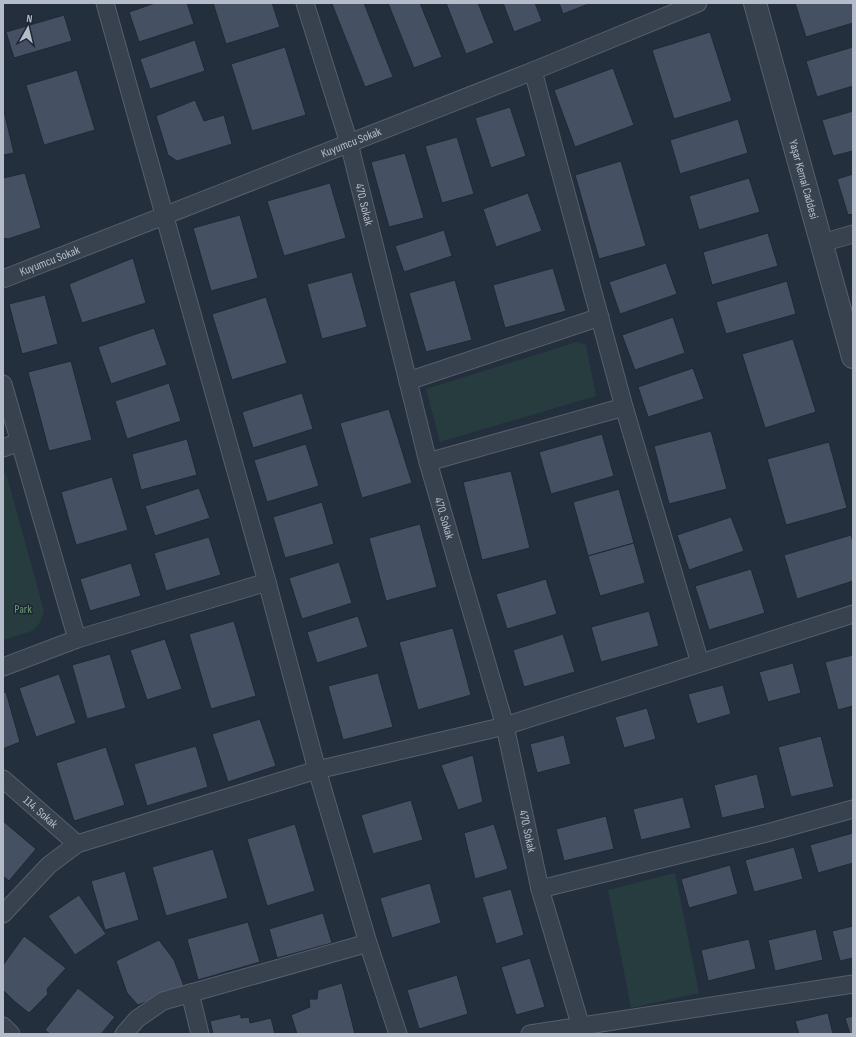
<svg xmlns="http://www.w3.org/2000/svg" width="856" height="1037" viewBox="0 0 856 1037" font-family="'Sofia Sans Condensed',sans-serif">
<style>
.green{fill:#263c3f}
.building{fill:#455162;stroke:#1f2835}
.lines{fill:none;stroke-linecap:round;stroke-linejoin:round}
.minor-casing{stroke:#565f6c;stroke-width:19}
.tertiary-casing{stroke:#565f6c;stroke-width:24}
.minor{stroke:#38414e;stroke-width:17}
.tertiary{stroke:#38414e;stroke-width:22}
.labels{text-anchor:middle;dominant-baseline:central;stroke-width:3;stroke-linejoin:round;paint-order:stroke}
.street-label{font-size:12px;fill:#b4bcc9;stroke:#1d2633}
.park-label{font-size:12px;fill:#6b9a76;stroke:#1d2633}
</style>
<rect width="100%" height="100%" fill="#242f3e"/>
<g class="green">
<polygon points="577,342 586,345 596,396 440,442 426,389"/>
<polygon points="6,473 44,611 39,624 32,631 3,640 3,474"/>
<polygon points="675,873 699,993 631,1008 608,890"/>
</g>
<g class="building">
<polygon points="155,3 187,3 194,24 139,42 129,12"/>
<polygon points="213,3 272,3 280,27 226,44"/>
<polygon points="334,3 364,3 393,77 365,87 332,4"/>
<polygon points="388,3 420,3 442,57 414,68"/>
<polygon points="446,3 478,3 494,43 466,54"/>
<polygon points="503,3 535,3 542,21 514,32"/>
<polygon points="559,3 591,3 563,14"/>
<polygon points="795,3 853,3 853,23 806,37"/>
<polygon points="64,15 72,41 14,58 6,32"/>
<polygon points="710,32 732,101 674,119 652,50"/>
<polygon points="195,40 205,71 150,89 140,59"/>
<polygon points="285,47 306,115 252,131 231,64"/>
<polygon points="853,47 853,86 817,97 806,61"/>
<polygon points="613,68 634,125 575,147 554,90"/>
<polygon points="77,70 95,130 44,145 26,85"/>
<polygon points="195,100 204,121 224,115 232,144 177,161 168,155 156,116"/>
<polygon points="3,107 14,153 3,155"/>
<polygon points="510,107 526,156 491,168 475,118"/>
<polygon points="853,111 853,151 833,156 822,120"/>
<polygon points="738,119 748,153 680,174 670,140"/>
<polygon points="457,137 474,194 442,203 425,146"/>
<polygon points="405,153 424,218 389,227 371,162"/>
<polygon points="621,161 646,246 599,259 575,175"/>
<polygon points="25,173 41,228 8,239 3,238 3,178"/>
<polygon points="853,174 853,214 848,215 837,179"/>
<polygon points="749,178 760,212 699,230 689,196"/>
<polygon points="330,183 346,238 284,256 267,201"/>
<polygon points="528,193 542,231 496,247 483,209"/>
<polygon points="240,215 258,278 211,291 193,228"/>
<polygon points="444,230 452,256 404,272 395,246"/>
<polygon points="768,233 778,266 712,285 703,252"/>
<polygon points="133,258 146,303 82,323 69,284"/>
<polygon points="666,263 677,294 620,314 609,282"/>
<polygon points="553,268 566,311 505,328 493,285"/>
<polygon points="352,272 367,327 322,339 307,284"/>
<polygon points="455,280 472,340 426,352 409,293"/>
<polygon points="787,281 796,314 726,334 716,302"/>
<polygon points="45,295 58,344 22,354 9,304"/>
<polygon points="266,297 287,363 232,380 212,314"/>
<polygon points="673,317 685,353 635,370 622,335"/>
<polygon points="154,328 167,365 111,384 98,347"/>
<polygon points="793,339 816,412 765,428 742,354"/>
<polygon points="71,361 92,440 49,451 28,372"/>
<polygon points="693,368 704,399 648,417 638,387"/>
<polygon points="169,383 181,421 127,439 115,401"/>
<polygon points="302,393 313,429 253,448 242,412"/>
<polygon points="389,409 412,483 362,498 340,423"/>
<polygon points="711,431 727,489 669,504 654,446"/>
<polygon points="602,434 614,476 551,494 539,452"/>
<polygon points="187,439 197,475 141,490 132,454"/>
<polygon points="829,442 847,508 786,525 767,459"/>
<polygon points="306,444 319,486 267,502 254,460"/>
<polygon points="511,471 530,548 482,560 463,482"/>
<polygon points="112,477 128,530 76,545 61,492"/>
<polygon points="199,488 210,518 155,536 145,506"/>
<polygon points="619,489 634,543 588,556 573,502"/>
<polygon points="322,502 334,544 285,558 273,517"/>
<polygon points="731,517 744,551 689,570 677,535"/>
<polygon points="420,524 437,587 386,601 369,538"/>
<polygon points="851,535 853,542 853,581 797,599 784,555"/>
<polygon points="209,537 221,575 166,591 154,553"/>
<polygon points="634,543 645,583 600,596 588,556"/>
<polygon points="339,562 352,603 302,619 289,578"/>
<polygon points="131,563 141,596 90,611 80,579"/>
<polygon points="751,569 765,613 709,630 695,586"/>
<polygon points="546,579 557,614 507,629 496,594"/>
<polygon points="649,611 659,646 601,662 591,627"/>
<polygon points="358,616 368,647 317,663 307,632"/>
<polygon points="234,621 256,696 211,709 189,634"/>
<polygon points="453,628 471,695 418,710 399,642"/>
<polygon points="563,634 575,672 524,687 513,650"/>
<polygon points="165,639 182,689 147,700 130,650"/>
<polygon points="110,654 126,708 87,719 72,665"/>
<polygon points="853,655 853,706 838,710 825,662"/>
<polygon points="793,663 801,693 768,702 759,672"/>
<polygon points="378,673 393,727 343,740 328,686"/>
<polygon points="59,674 76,723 36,737 19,688"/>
<polygon points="723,685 731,714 697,724 688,694"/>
<polygon points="6,692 20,742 5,748 3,748 3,693"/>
<polygon points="647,708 656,739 624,748 615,717"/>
<polygon points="260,719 276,766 228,782 212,734"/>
<polygon points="564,735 571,764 537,773 530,744"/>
<polygon points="821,736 834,787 791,797 778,747"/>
<polygon points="196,746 208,787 147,806 134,764"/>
<polygon points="106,747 125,805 74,821 56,763"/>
<polygon points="473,755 483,802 458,810 441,765"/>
<polygon points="757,774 765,808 722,818 714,785"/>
<polygon points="683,797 691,828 641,840 633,809"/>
<polygon points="411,800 423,840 373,854 361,815"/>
<polygon points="606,816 614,849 564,861 556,829"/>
<polygon points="3,821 36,849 9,881 3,876"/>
<polygon points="295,824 315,891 267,906 247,839"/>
<polygon points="494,824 508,869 475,879 464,833"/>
<polygon points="853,833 853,863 818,873 810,845"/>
<polygon points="794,847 803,879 754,892 745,860"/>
<polygon points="213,849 228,898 166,916 152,867"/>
<polygon points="730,865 738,894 689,908 681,879"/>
<polygon points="125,871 139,920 105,930 91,881"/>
<polygon points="430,883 441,923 392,938 380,898"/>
<polygon points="511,889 524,935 496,944 482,897"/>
<polygon points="79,895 106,934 75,955 48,916"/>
<polygon points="323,913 332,943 277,958 269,929"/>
<polygon points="248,922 260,962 198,980 187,939"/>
<polygon points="853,926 853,958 840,961 832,931"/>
<polygon points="816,929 823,960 775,971 768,940"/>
<polygon points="24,936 66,968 47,989 48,994 29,1013 14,1001 3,990 3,965"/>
<polygon points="749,939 756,969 708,981 701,950"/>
<polygon points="159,940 174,960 184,986 138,1005 127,993 116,961"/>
<polygon points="530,958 545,1007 516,1015 501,967"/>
<polygon points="457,975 468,1014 419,1029 407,990"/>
<polygon points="342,983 355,1034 297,1034 291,1015 310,1007 309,999 317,999 318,990"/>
<polygon points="78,988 115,1017 101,1034 50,1034 45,1030"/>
<polygon points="828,1013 833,1034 799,1034 795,1021"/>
<polygon points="241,1014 241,1018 249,1017 250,1023 271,1018 275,1034 213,1034 210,1021"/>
<polygon points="853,1016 853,1034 850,1034 845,1018"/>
</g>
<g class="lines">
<defs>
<g id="minor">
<polyline points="105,3 267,582 317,770 368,943 398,1034"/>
<path id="s1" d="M305,3L349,143L428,462L505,726L540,889L583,1034"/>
<polyline points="533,71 624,407 700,663"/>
<polyline points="822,243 853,234"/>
<path id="s2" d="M3,279L533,71L698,3"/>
<polyline points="408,381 600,317"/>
<polyline points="3,384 77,639"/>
<polyline points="3,448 19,442"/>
<polyline points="428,462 624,407"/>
<polyline points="3,667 77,639 267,582"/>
<path id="s3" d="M3,779L77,844"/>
<polyline points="540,889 763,834 853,809"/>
<polyline points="3,914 49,865 77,844 317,770 505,726 853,614"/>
<polyline points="190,993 200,1034"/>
<polyline points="3,1026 11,1034"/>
<polyline points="124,1034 137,1019 163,1001 368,943"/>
<polyline points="530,1034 853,984"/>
</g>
<g id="tertiary">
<path id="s4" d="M755,3L853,357"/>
</g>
</defs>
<use href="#minor" class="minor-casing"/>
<use href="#tertiary" class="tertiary-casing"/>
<use href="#minor" class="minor"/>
<use href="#tertiary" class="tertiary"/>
</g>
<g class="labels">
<g class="street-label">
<text stroke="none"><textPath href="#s2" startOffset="374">Kuyumcu Sokak</textPath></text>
<text stroke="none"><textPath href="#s4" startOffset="183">Yaşar Kemal Caddesi</textPath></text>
<text stroke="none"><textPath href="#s1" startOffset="210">470. Sokak</textPath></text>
<text stroke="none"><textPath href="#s2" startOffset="50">Kuyumcu Sokak</textPath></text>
<text stroke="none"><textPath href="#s1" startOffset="534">470. Sokak</textPath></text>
<text stroke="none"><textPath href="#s3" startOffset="50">114. Sokak</textPath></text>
<text stroke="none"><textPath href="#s1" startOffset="858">470. Sokak</textPath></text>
</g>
<g class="park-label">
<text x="23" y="609">Park</text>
</g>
</g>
<rect width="856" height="1037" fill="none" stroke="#b4bcc9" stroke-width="8"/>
<g transform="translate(28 28) rotate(8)" stroke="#1d2633" stroke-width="3" paint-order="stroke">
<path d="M0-3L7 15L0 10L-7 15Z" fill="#b4bcc9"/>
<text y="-6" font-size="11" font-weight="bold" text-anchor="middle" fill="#b4bcc9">N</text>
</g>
</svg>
